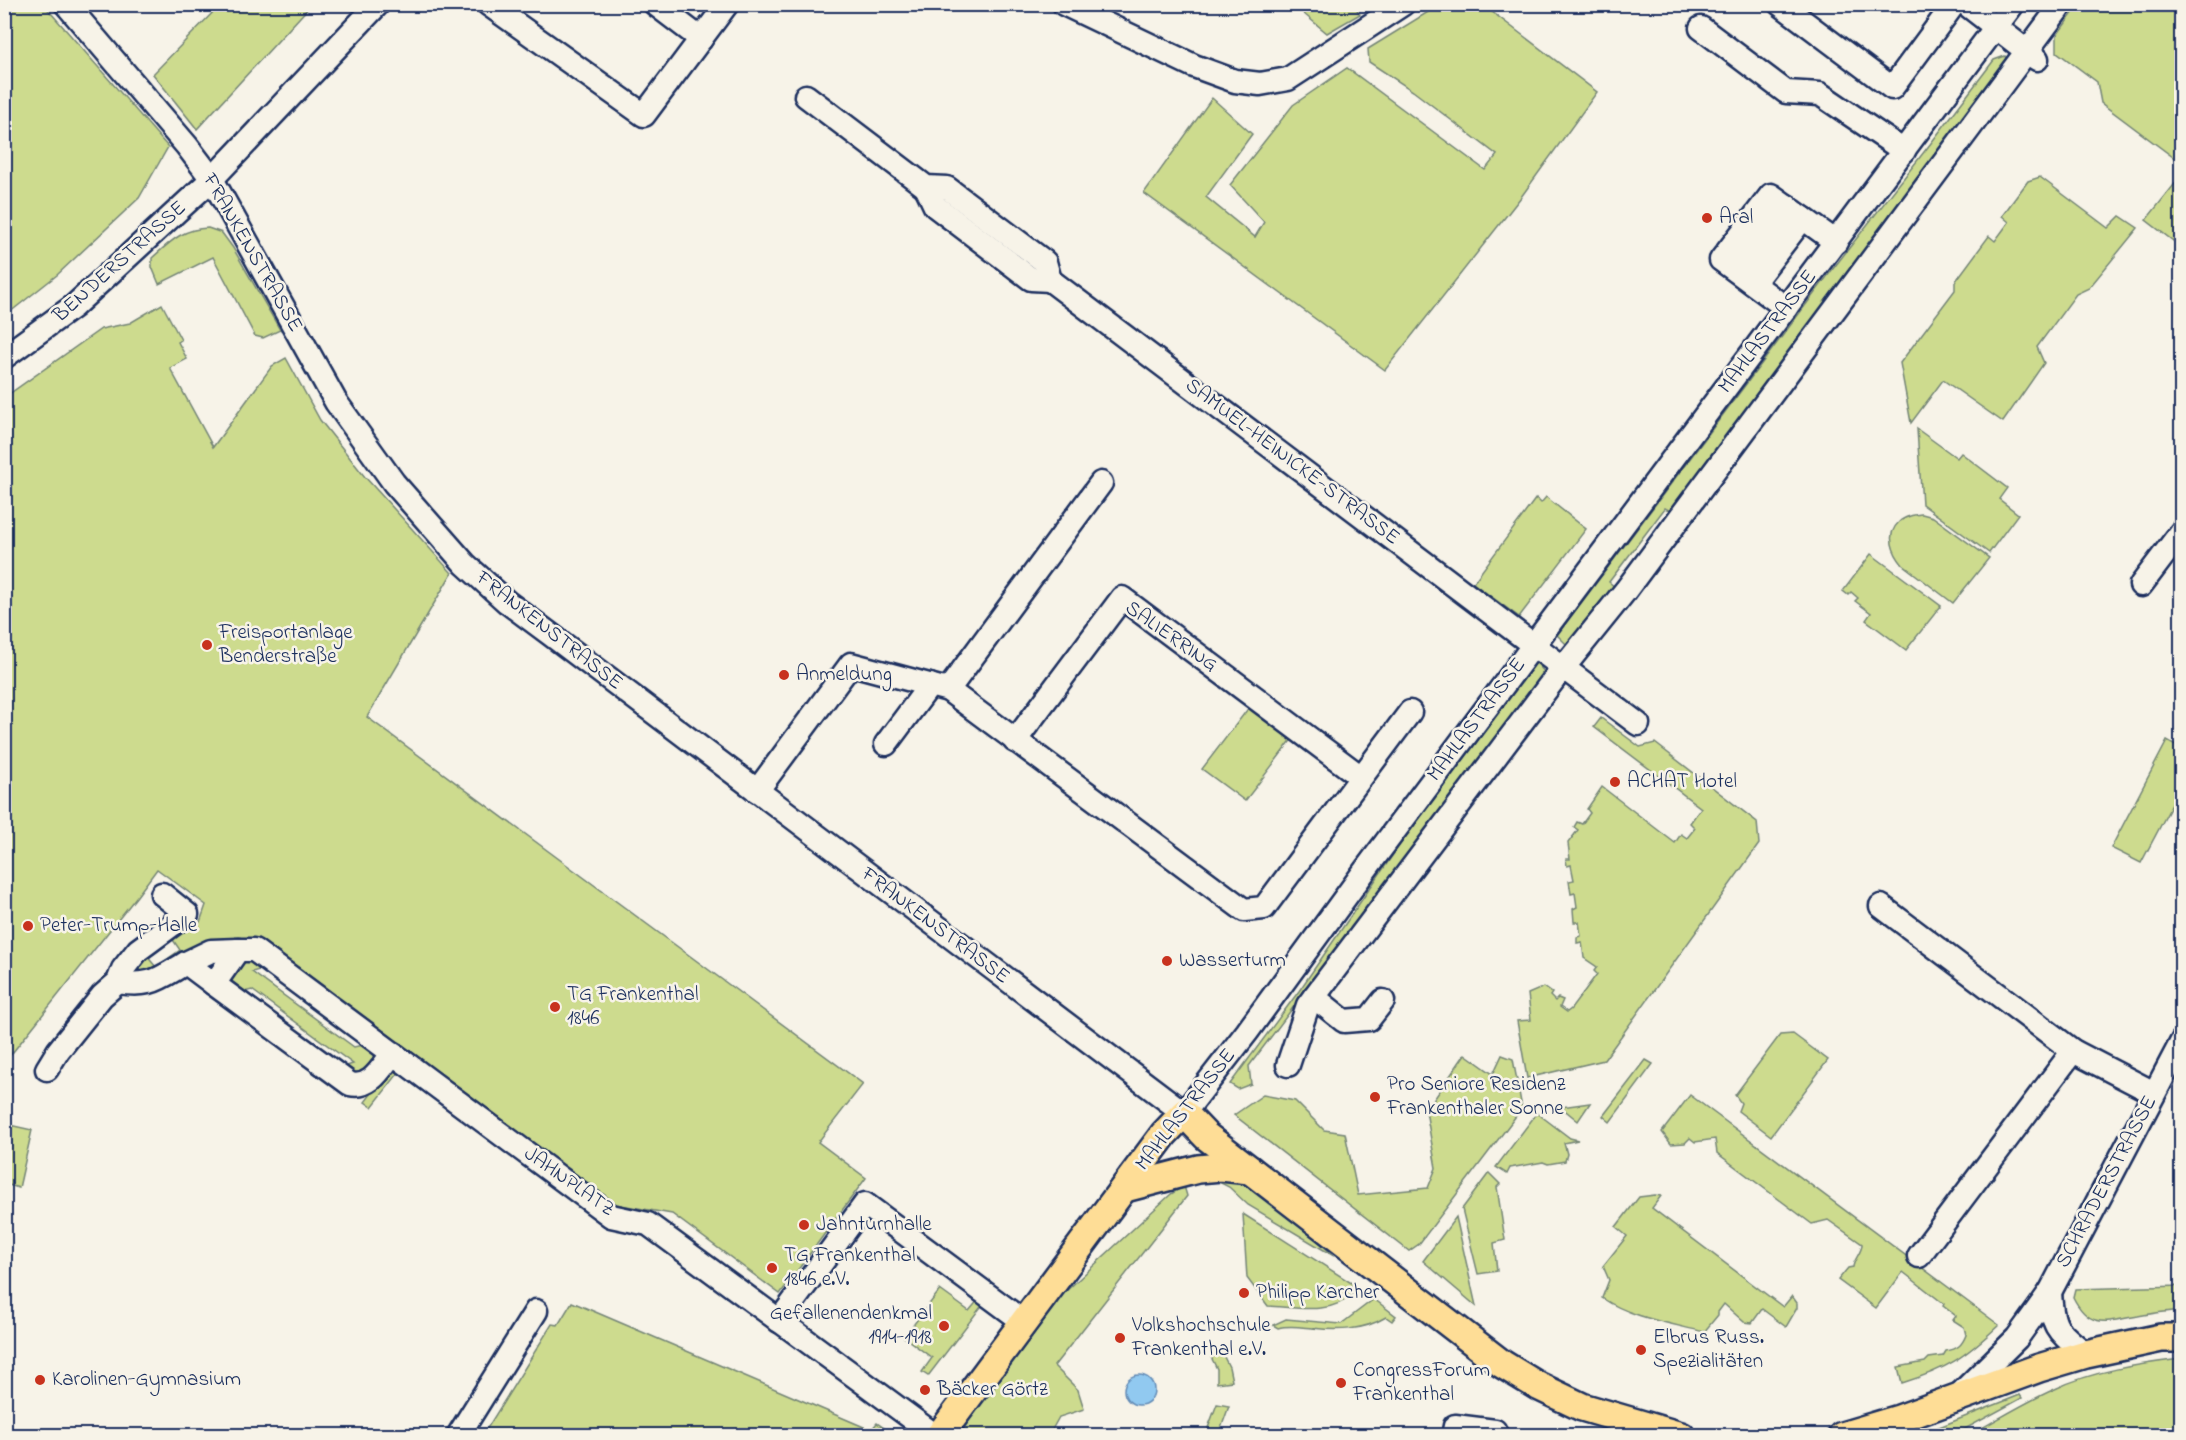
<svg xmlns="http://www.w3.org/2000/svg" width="2186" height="1440" viewBox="0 0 2186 1440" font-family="'Indie Flower',sans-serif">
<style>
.green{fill:#cddb8e;stroke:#748576;stroke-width:1.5}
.water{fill:#91c9f0;stroke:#628bb6;stroke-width:1.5}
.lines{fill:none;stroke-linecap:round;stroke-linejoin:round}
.minor-casing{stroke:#1b2f5e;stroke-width:27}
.major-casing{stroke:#1b2f5e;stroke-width:32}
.minor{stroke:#f7f3e8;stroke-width:22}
.major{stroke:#fedd96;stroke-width:27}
.poi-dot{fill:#c8321e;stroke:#f7f3e8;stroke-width:2}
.labels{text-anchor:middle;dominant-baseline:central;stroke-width:5;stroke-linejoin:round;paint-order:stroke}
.poi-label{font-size:21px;fill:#1b2f5e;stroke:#f7f3e8;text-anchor:start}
.street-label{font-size:21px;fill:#1b2f5e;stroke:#f7f3e8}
</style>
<rect width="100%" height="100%" fill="#f7f3e8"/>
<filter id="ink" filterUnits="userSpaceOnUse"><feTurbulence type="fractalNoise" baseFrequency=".0167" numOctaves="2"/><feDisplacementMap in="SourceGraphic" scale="12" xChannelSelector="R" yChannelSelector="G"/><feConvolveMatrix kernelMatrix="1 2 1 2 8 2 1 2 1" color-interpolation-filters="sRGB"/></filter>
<g filter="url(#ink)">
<g class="green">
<polygon points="5,4 44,5 168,147 139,198 57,275 5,316"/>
<polygon points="1441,4 1483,5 1597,92 1521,197 1385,370 1144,193 1212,98 1252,134 1206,197 1255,237 1264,222 1230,185 1293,105 1347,68 1485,170 1497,155 1413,91 1369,62 1368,49"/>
<polygon points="220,5 311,5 197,129 153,74"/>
<polygon points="1301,5 1354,5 1360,14 1327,33 1298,9"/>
<polygon points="2079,5 2181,5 2181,163 2101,103 2097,82 2057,52 2057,35"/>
<polygon points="2005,56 2008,64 1674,513 1665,508 1609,582 1616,588 1569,647 1557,635 1832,270 1931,143 1994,60"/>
<polygon points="2181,176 2182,177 2181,247 2146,220"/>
<polygon points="2040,177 2108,228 2120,216 2138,228 2089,288 2076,294 2037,347 2044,363 2003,422 1943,380 1911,423 1900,363 1955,290 1955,282 1989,236 1995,241 2009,222 2002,216 2028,181"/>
<path d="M208,228L222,233L233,248L280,330L263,338L255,336L213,257L159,284L152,267V258C171,241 182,229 208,228Z"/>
<polygon points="162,304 181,340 178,342 187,359 170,368 213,447 272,366 286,358 320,420 365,477 452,573 367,717 863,1084 818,1142 866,1178 780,1294 672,1214 615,1204 291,962 255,944 152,975 140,972 138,968 146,955 156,967 180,950 171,937 200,922 206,905 157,869 137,896 5,1062 5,397 101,329 130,323"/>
<polygon points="1917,429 1957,458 1961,453 2007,488 1999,499 2018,514 1989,553 1922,504"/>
<polygon points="1546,497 1586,529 1519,617 1473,583 1536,498 1541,503"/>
<path d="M1922,514L1933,517L1989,558L1953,603L1903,565C1893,553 1885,535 1899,522C1905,516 1914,515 1922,514Z"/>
<polygon points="1871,554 1941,606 1906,650 1866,620 1871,613 1855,601 1858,598 1851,592 1848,595 1843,591"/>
<polygon points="1536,662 1545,673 1249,1066 1251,1084 1238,1089 1230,1084 1299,991 1401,843"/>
<polygon points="1250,706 1293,738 1245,801 1202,769"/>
<polygon points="1601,718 1640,747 1655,743 1757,822 1759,844 1604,1060 1527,1078 1517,1021 1531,1020 1528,994 1544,987 1552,993 1550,996 1555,1001 1558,998 1563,1000 1560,1007 1567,1012 1571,1009 1597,974 1594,971 1597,967 1584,958 1582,942 1577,943 1577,937 1581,936 1579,922 1574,922 1573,909 1577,907 1575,893 1571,894 1569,881 1574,880 1571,865 1567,866 1566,859 1570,859 1568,843 1578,830 1574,827 1577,822 1582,824 1590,813 1587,809 1602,787 1675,843 1681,834 1687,838 1695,828 1690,823 1701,808 1594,727"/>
<polygon points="2167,741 2181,749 2181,787 2141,863 2111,848"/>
<polygon points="250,958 269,967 252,972 354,1047 371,1043 376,1047 377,1058 364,1077 337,1069 353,1064 252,990 236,994 228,983 238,963"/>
<polygon points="1793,1034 1828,1060 1771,1136 1738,1111 1741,1103 1735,1095 1780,1035"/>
<polygon points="1465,1054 1493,1074 1502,1055 1513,1059 1522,1108 1419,1244 1409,1251 1234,1115 1263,1095 1295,1101 1324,1130 1345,1133 1358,1195 1428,1188 1436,1168 1426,1111"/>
<polygon points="1646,1060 1653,1064 1610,1122 1603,1116"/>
<polygon points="394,1068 401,1070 372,1107 365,1102 387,1073"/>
<path d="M1690,1095L1999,1325C1964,1358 1947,1369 1902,1383L1898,1367L1925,1362L1929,1358L1943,1356L1946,1351C1958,1349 1962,1345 1966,1335L1964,1327L1953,1320L1956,1316L1943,1306L1944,1304L1903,1272L1876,1308L1838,1280L1848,1268L1853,1267C1854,1258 1862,1253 1862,1244L1828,1220L1812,1224L1717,1153L1715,1139L1695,1142L1690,1138L1685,1143L1671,1144L1662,1132Z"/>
<polygon points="1590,1103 1578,1121 1561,1107"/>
<polygon points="1537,1113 1570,1138 1578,1140 1564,1143 1567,1154 1565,1161 1548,1164 1543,1162 1510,1168 1507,1174 1496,1167"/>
<polygon points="5,1124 32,1130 19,1188 5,1184"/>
<polygon points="1489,1173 1500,1184 1497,1187 1505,1240 1494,1243 1497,1271 1478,1274 1462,1209"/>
<path d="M1207,1176C1215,1177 1224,1175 1231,1177C1261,1184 1310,1234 1334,1256L1248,1205L1229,1187Z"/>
<polygon points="1184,1186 1187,1196 1054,1366 1078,1390 1084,1409 1059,1417 1049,1435 957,1436 1051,1305 1171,1194"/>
<path d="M1655,1195L1661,1196L1652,1208L1783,1307L1792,1296L1797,1303V1308L1786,1327L1762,1309L1752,1323L1744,1322L1724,1304L1718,1312V1315L1704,1332C1669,1323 1632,1318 1602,1298L1609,1280L1603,1266L1627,1236L1616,1227L1639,1197Z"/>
<path d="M1243,1214L1353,1284L1349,1290L1352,1294C1331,1316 1295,1307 1268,1306L1247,1278Z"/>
<polygon points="1456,1217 1476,1306 1423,1261"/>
<path d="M2181,1286V1310C2167,1312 2153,1313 2138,1316C2108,1321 2090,1331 2073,1297L2075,1289Z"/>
<polygon points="940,1290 969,1311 979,1299 984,1303 928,1376 922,1372 932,1358 904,1337"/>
<path d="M1374,1299L1396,1316L1392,1321L1386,1317C1363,1331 1337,1331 1312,1328C1300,1327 1289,1325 1278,1328L1273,1325L1286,1319L1341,1324Z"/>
<polygon points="572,1302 871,1430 877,1423 894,1435 483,1435 552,1324 558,1325"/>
<polygon points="1222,1353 1229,1367 1232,1381 1217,1383 1217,1369 1211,1357"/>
<path d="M2181,1359V1435H1969C1997,1420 2025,1402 2055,1389C2092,1371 2140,1364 2181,1359Z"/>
<polygon points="2020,1395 2022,1398 1954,1435 1919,1435"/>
<polygon points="1217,1404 1229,1406 1219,1434 1208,1428"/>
</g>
<circle class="water" cx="1139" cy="1390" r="15"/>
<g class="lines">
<defs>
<g id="minor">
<polyline points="66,4 187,146 212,179 336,402 394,483 465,564 507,602 550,634 1184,1113 1247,1032 1366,869 2013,4"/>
<polyline points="488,4 644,115 727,4"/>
<polyline points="655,4 701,39"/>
<polyline points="1064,4 1194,66 1235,81 1260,84 1288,79 1403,4"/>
<polyline points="1780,4 1892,88 1954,4"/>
<polyline points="1966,4 2037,59"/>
<polyline points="1701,28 1786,92 1820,94 1904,151"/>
<polyline points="806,96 926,187 947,188 1045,262 1050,280 1638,724"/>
<polyline points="926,187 935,206 1031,279 1050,280"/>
<polyline points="1737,271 1787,206"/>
<polyline points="1753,283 1803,218"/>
<polyline points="1786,308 1721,260 1771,195 1836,242"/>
<polyline points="4,357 74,306 212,179 378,4"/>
<polyline points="2141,585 2182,531"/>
<polyline points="948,690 1101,483"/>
<polyline points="1015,741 1122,598 1361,777"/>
<polyline points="886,744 930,685"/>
<polyline points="757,791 851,664 948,690 1244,910 1264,908 1410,712"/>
<polyline points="1881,906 2073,1051 2154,1093"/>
<path d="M118,982C152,987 158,979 186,963"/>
<polyline points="214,984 186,963 211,951 238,950"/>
<polyline points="1314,997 1344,1021 1369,1019 1383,1001"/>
<path d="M393,1053C381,1068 371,1089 350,1084L214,984L238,950H254L611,1216L648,1224L936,1436"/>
<polyline points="1288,1065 1308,1005 1314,997 1555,678 1626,590 2062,4"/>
<polyline points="47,1069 58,1051 102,996 118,982 123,969 138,950 187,914 162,894"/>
<polyline points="1919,1256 2073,1051"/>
<path d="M2050,1292C2052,1330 2058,1331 2086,1354"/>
<polyline points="779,1321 865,1204 1024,1322"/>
<polyline points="1958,1396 2017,1338 2050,1292 2182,1041"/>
<polyline points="458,1436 536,1311"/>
<polyline points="1453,1436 1455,1426 1495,1431"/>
</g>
<g id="major">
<polyline points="1125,1188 1198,1169 1221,1167 1250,1170"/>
<polyline points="939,1436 1164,1134 1184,1113 1206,1136 1502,1364 1538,1386 1582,1407 1681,1436"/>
<polyline points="1842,1436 1899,1419 2039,1368 2086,1354 2161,1338 2182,1338"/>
</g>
</defs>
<use href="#minor" class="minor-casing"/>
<use href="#major" class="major-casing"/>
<use href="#minor" class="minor"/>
<use href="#major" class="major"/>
</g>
</g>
<g class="poi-dot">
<circle cx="1707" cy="218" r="6"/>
<circle cx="207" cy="645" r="6"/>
<circle cx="784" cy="675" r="6"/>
<circle cx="1615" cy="782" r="6"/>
<circle cx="28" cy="926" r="6"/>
<circle cx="1167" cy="961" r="6"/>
<circle cx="555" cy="1007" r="6"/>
<circle cx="1375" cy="1097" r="6"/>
<circle cx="804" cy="1225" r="6"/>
<circle cx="772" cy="1268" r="6"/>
<circle cx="1244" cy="1293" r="6"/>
<circle cx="944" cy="1326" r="6"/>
<circle cx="1120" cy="1338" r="6"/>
<circle cx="1641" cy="1350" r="6"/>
<circle cx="40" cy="1380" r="6"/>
<circle cx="1341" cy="1383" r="6"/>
<circle cx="925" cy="1390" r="6"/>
</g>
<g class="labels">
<g class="poi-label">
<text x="1719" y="218">Aral</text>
<text x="219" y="633">Freisportanlage<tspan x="219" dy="24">Benderstraße</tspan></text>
<text x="796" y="675">Anmeldung</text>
<text x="1627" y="782">ACHAT Hotel</text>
<text x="40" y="926">Peter-Trump-Halle</text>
<text x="1179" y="961">Wasserturm</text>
<text x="567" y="995">TG Frankenthal<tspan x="567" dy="24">1846</tspan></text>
<text x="1387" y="1085">Pro Seniore Residenz<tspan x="1387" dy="24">Frankenthaler Sonne</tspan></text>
<text x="816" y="1225">Jahnturnhalle</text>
<text x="784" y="1256">TG Frankenthal<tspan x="784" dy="24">1846 e.V.</tspan></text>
<text x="1256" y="1293">Philipp Karcher</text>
<text x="932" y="1314" text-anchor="end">Gefallenendenkmal<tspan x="932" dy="24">1914-1918</tspan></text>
<text x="1132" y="1326">Volkshochschule<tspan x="1132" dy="24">Frankenthal e.V.</tspan></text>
<text x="1653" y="1338">Elbrus Russ.<tspan x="1653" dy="24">Spezialitäten</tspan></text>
<text x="1353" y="1371">CongressForum<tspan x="1353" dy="24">Frankenthal</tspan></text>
<text x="52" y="1380">Karolinen-Gymnasium</text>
<text x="937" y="1390">Bäcker Görtz</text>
</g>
<g class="street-label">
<text transform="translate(252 253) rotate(60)">FRANKENSTRASSE</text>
<text transform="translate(120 262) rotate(-42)">BENDERSTRASSE</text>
<text transform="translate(1768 332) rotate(-53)">MAHLASTRASSE</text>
<text transform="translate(1292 462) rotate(37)">SAMUEL-HEINICKE-STRASSE</text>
<text transform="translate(549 631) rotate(38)">FRANKENSTRASSE</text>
<text transform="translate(1171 637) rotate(35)">SALIERRING</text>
<text transform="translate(1477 720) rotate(-53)">MAHLASTRASSE</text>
<text transform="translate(935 926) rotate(37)">FRANKENSTRASSE</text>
<text transform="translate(1186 1110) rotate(-52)">MAHLASTRASSE</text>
<text transform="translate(569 1182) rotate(35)">JAHNPLATZ</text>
<text transform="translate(2107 1182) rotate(-62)">SCHRADERSTRASSE</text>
</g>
</g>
<rect width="2186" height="1440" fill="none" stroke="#f7f3e8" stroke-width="24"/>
<rect x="12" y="12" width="2162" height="1416" fill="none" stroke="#1b2f5e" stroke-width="2" filter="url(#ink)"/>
</svg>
